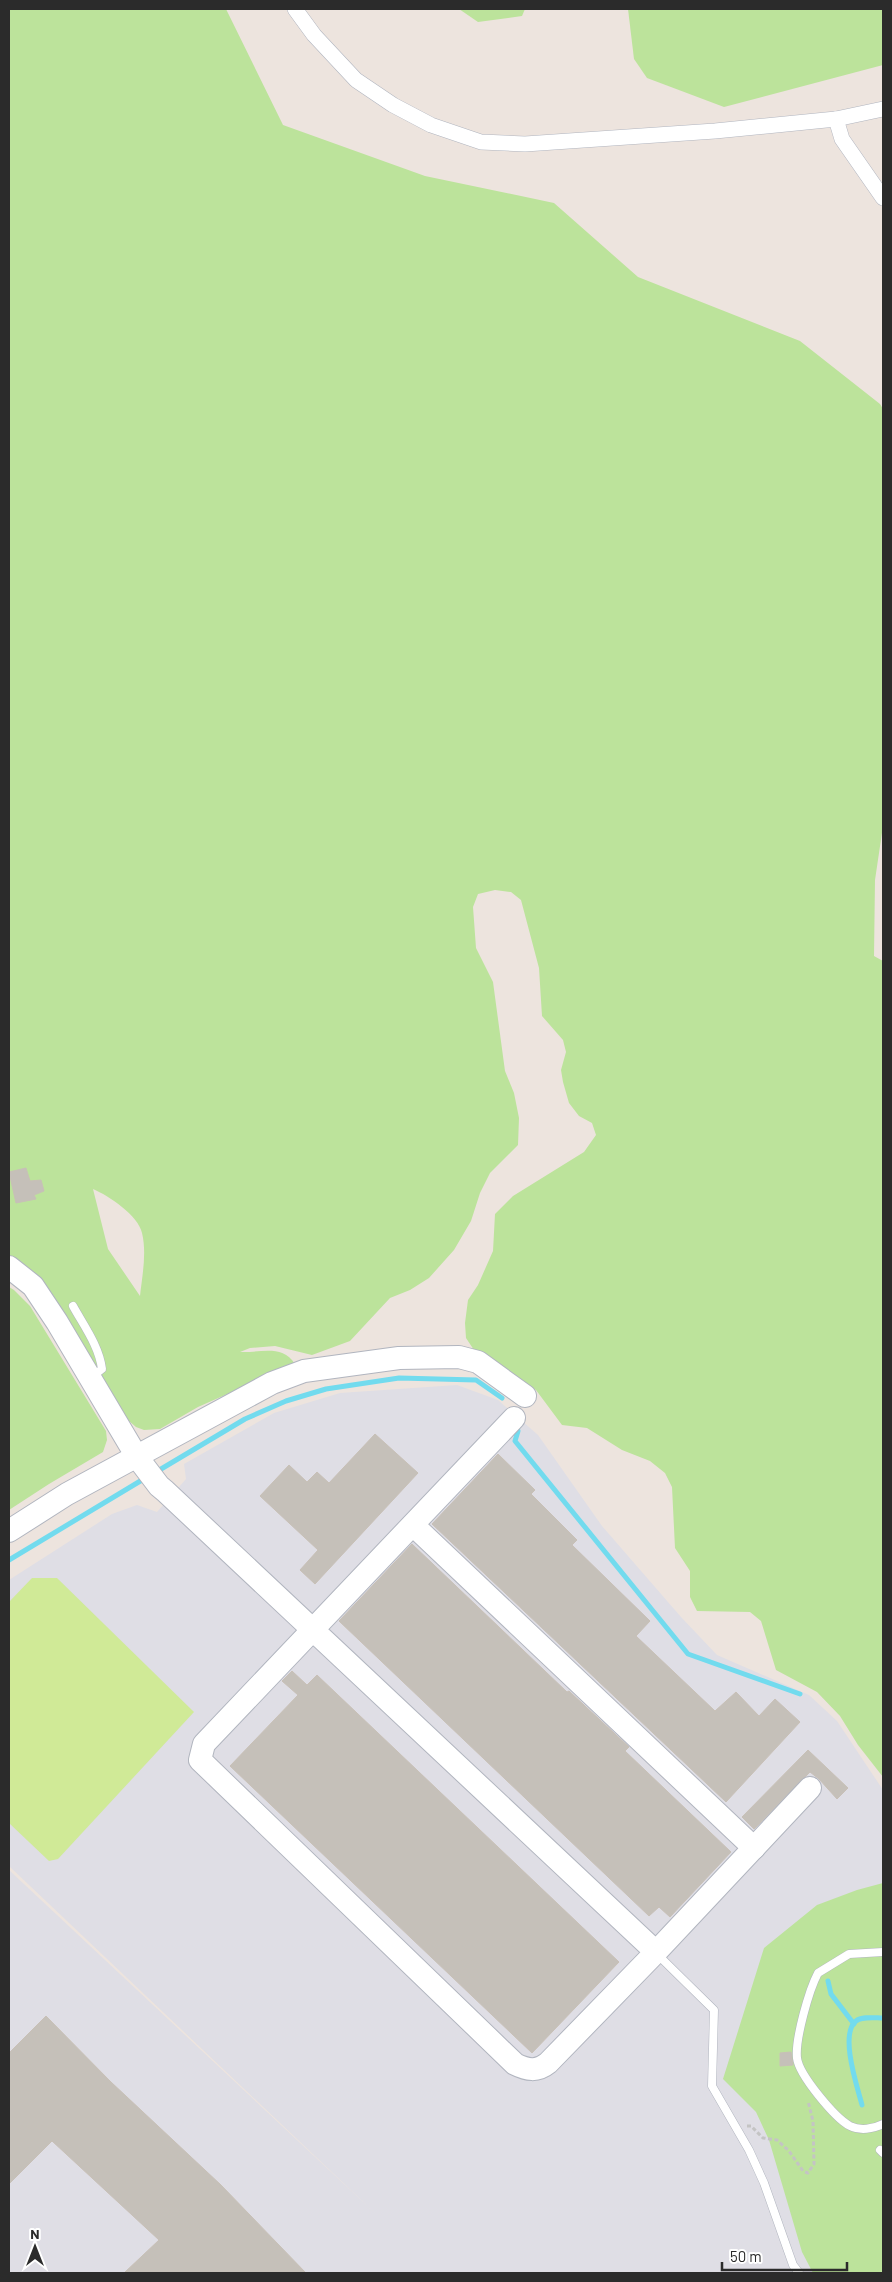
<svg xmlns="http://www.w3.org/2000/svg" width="892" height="2282" viewBox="0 0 892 2282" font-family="Barlow,sans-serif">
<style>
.industrial{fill:#dfdee5}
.green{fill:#bce39b;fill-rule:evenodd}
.pitch{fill:#d0ea97}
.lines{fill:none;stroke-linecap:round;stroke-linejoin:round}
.stream{stroke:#72dbee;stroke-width:5}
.building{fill:#c5c0b9;stroke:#c8c0b7}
.lane-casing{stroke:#b1b5bf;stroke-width:9}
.street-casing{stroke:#b1b5bf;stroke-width:16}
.secondary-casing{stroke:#b1b5bf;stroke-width:24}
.path{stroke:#c4c4c4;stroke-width:3;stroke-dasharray:4 2.5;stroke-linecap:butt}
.lane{stroke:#fff;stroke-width:8}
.street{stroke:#fff;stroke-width:15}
.secondary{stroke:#fff;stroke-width:22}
</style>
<rect width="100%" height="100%" fill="#ede4de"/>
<polygon class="industrial" points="457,1385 498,1400 538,1435 602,1526 681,1617 717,1655 809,1695 837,1721 883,1790 883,1931 872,2273 9,2273 9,1870 376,2214 9,1866 9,1580 112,1514 137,1505 157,1512 186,1479 184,1464 274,1413 340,1393"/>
<g class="green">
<path d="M9,9H226L283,125L425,176L554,203L638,277L800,341L880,404L883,409V826L875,880L874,956L883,961V1777L858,1745L840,1716L817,1692L776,1670L761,1621L750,1612L697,1611L690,1597V1571L675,1548L672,1487L665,1473L650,1461L622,1450L587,1428L562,1425L536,1390L474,1350L466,1338L465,1323L468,1300L478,1285L493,1251L495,1214L513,1196L584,1152L596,1135L592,1123L579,1116L569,1103L563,1082L561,1070L566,1052L563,1040L542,1016L539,968L521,900L511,892L495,890L478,894L473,907L476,948L493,982L505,1071L514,1093L519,1118L518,1145L490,1173L480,1193L471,1221L454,1250L429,1278L410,1290L390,1298L350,1341L312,1355L275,1346L250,1348L240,1352C261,1353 282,1344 295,1364L198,1407L160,1429L144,1430L136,1427L129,1421L94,1366L9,1260ZM93,1189C109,1196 138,1215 142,1233C147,1253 142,1277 140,1296L108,1249Z"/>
<polygon points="459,9 525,9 522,16 478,22"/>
<polygon points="628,9 883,9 883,65 724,107 647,78 634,59"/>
<polygon points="9,1287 14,1290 30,1306 106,1431 107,1440 103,1452 49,1484 9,1510"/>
<polygon points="883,1883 883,2273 813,2273 802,2252 769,2140 756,2112 723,2079 764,1948 817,1905 857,1890"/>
</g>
<polygon class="pitch" points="32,1578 57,1578 194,1712 58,1859 49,1861 9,1823 9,1602"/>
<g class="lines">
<g class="stream">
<polyline points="518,1431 515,1441 688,1654 800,1694"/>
<polyline points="156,1472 245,1419 286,1401 326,1389 399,1378 476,1380 502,1398"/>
<polyline points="9,1560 147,1477"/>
<polyline points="828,1981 831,1994 854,2024"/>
<path d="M862,2105C858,2089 839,2034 856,2021C862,2016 875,2018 883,2018"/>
</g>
</g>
<g class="building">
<polygon points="26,1168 30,1181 41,1180 44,1191 34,1195 36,1199 16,1203 9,1172"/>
<polygon points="375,1434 418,1473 315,1584 300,1570 318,1550 260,1496 289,1465 307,1482 317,1472 329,1483"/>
<polygon points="498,1454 535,1490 531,1494 577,1540 572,1545 650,1621 636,1636 715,1711 736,1692 759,1716 775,1699 800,1722 726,1802 432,1524"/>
<polygon points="412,1544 567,1692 569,1691 629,1747 625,1751 731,1852 670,1917 659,1907 649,1916 339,1621"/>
<polygon points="292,1671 307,1685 317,1675 619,1962 532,2053 230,1766 298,1695 282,1681"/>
<polygon points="808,1750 848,1788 837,1799 819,1779 810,1772 754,1829 742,1817"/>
<polygon points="46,2016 111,2082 221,2185 306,2273 124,2273 159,2240 52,2141 9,2184 9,2053"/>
<polygon points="791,2052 793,2065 780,2066 780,2053"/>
</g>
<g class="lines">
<defs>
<g id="lane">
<path d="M73,1306C84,1326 99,1346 102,1369L92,1377"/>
<path d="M883,1952L849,1954L818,1973C809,1990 795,2039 797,2058C799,2075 835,2118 850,2126C860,2131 873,2129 883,2124"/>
<polyline points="657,1954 714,2010 712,2086 749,2150 764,2183 793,2265 799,2273"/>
<polyline points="880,2150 883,2153"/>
</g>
<g id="street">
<polyline points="295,9 314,35 356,80 393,105 431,125 481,142 525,144 715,131 836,119 883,109"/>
<polyline points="836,119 842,139 883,198"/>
</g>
<g id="secondary">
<path d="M9,1267L33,1286L57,1322L137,1457L159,1486L165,1491L656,1952L548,2063C537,2072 527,2070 515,2064L200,1760L204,1744L514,1418"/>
<polyline points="413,1525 754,1848"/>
<polyline points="9,1531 67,1494 272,1383 304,1371 399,1358 459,1357 478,1362 525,1396"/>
<polyline points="656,1952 810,1788"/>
</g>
</defs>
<use href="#lane" class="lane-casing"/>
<use href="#street" class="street-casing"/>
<use href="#secondary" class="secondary-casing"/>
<polyline class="path" points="747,2126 751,2126 763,2138 777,2140 789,2151 803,2171 808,2173 814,2164 813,2121 808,2101"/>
<use href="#lane" class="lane"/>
<use href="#street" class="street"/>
<use href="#secondary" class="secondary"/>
</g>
<rect width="892" height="2282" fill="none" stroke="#2b2b2b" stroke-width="20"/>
<g transform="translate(35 2247)" stroke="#ffffff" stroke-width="4" paint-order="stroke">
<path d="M0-4L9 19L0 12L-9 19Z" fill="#2b2b2b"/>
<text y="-8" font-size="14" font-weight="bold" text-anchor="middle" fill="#2b2b2b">N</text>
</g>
<path d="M722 2262v8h125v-8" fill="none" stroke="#2b2b2b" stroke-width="2.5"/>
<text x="730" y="2262" font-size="15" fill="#2b2b2b" stroke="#ffffff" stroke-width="4" paint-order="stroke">50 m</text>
</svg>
